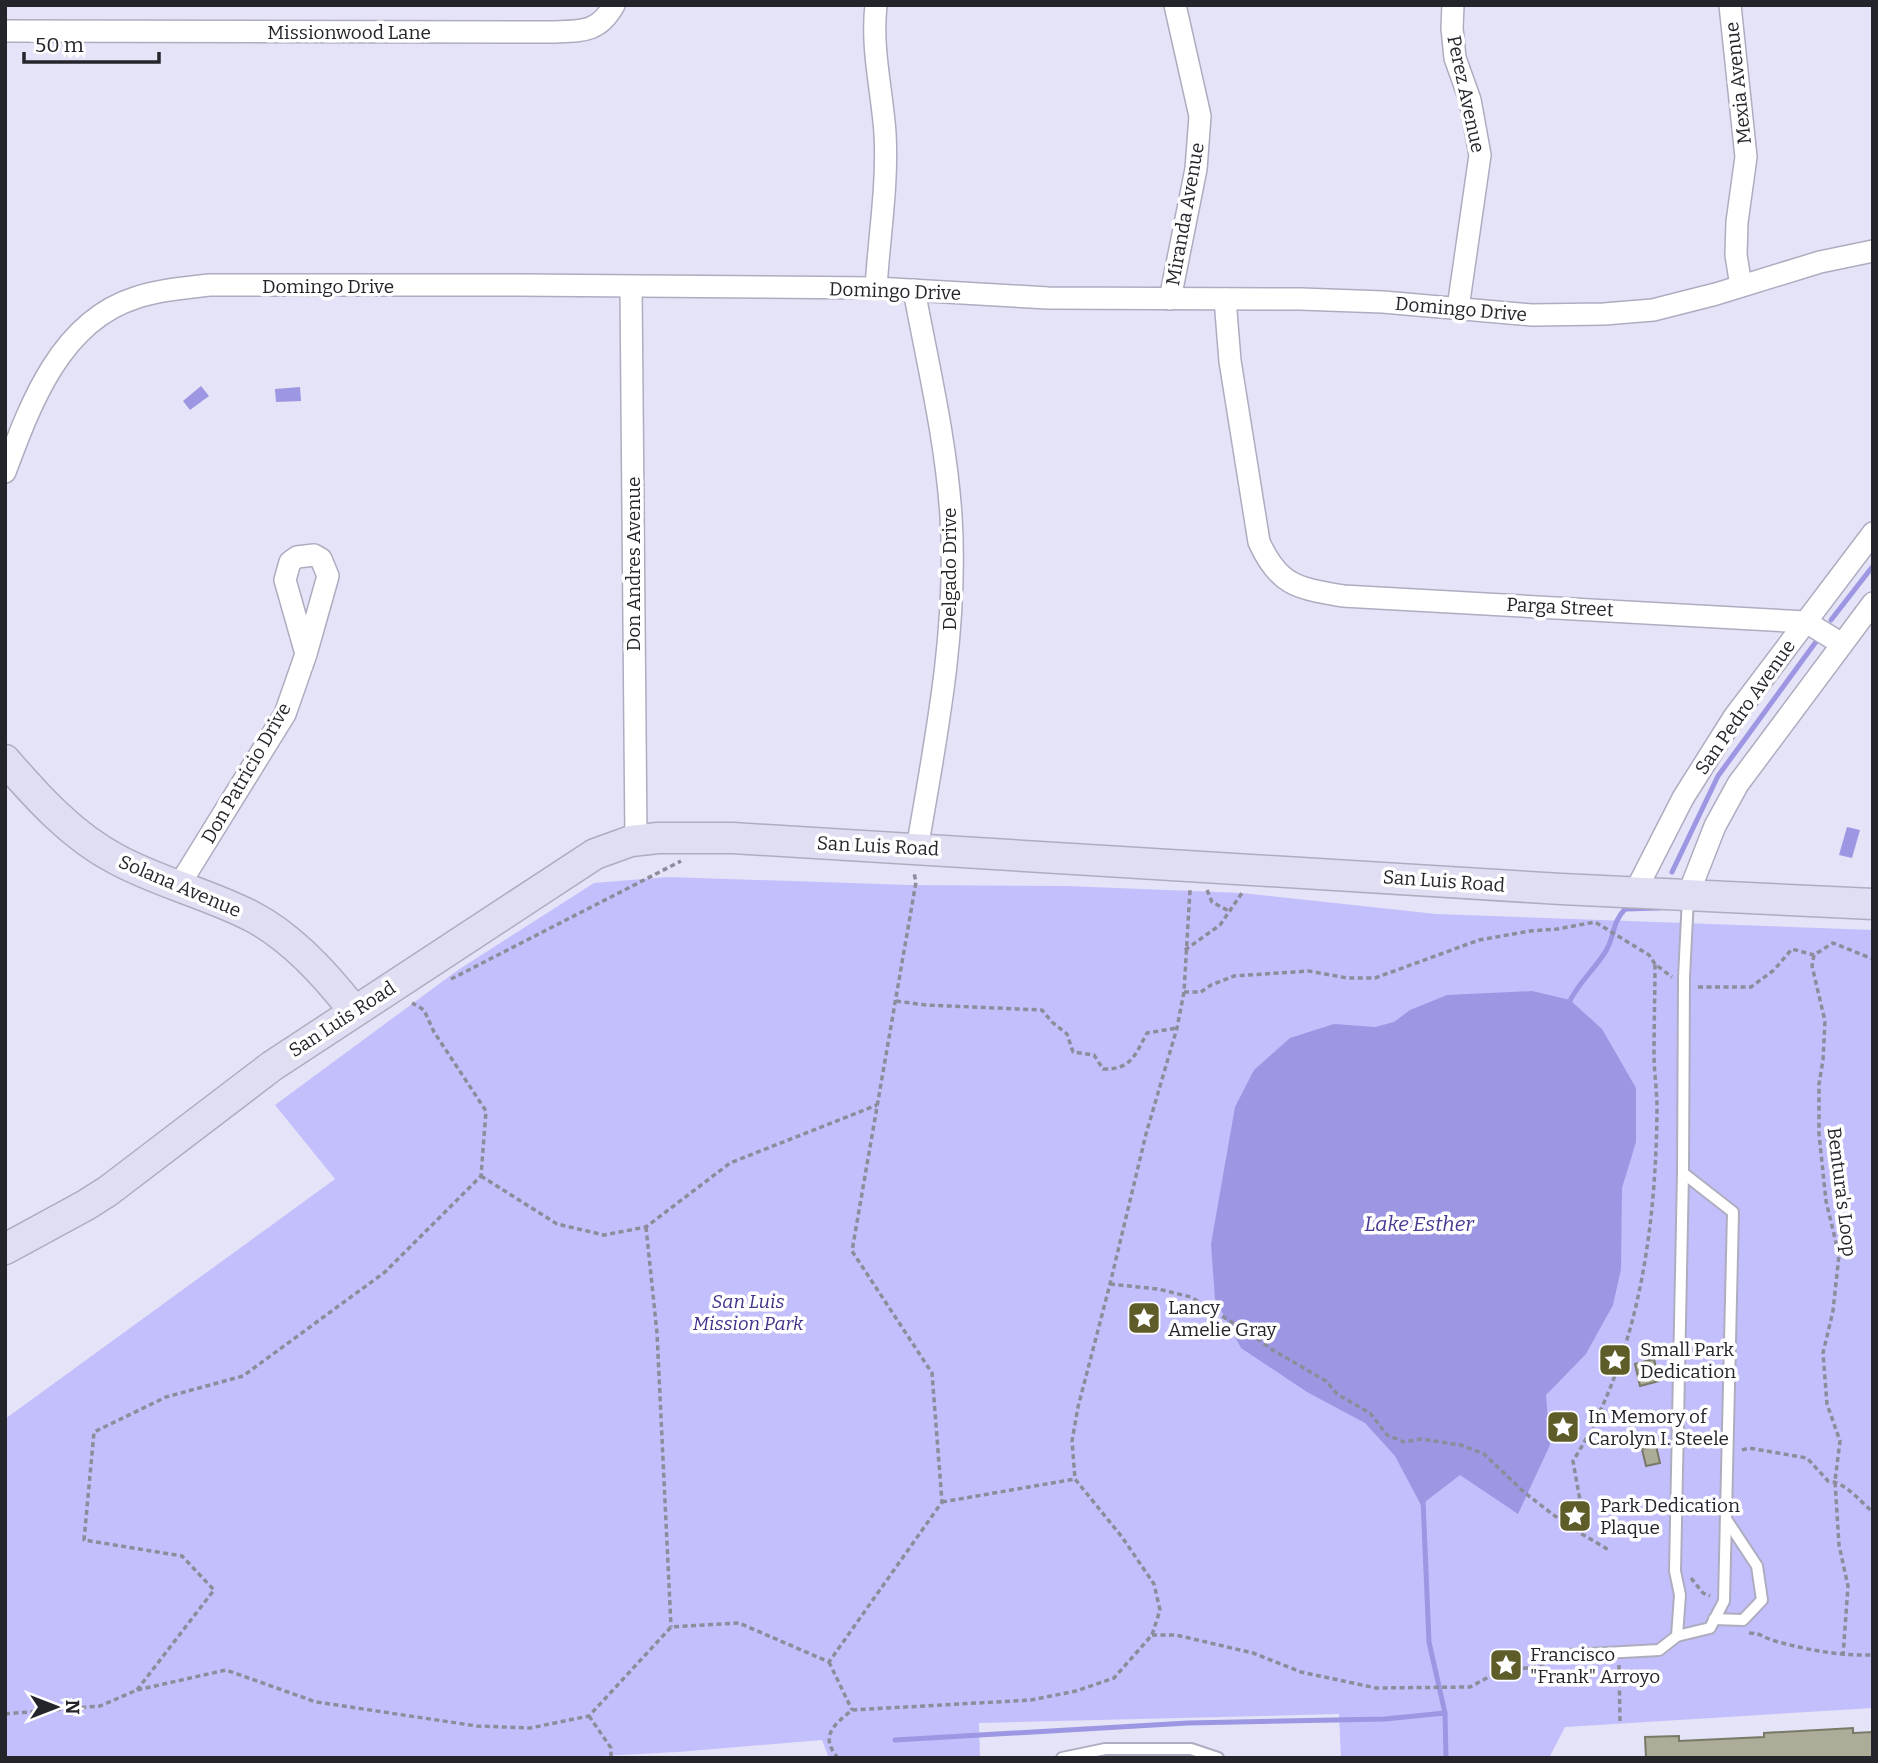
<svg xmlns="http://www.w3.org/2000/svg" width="1878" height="1763" viewBox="0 0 1878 1763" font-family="Bitter,serif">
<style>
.green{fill:#c3bffc}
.water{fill:#9d96e3}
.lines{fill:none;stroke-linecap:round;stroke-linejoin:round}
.stream{stroke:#9d96e3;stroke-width:5}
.building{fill:#acac99;stroke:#797967;stroke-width:2}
.lane-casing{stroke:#aeadc0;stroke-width:14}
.street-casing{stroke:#aeadc0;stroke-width:24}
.secondary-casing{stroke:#aeadc0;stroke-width:33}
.path{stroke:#8d8c9a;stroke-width:3.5;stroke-dasharray:5 3.5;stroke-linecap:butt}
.lane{stroke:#fff;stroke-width:10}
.street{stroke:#fff;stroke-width:21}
.secondary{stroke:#e0def2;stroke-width:30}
.labels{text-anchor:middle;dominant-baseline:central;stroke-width:7;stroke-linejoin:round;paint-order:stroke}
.street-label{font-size:19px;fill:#24242b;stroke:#fff}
.park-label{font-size:19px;font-style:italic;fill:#43318a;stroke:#fff}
.poi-label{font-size:19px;fill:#24242b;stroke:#fff;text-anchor:start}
.water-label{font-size:21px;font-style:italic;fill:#4a3993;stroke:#fff}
</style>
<rect width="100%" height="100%" fill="#e4e3f7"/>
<polygon class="green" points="668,877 909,885 1067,886 1242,893 1436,914 1873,930 1873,1708 1565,1727 1549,1758 1341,1758 1339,1714 979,1723 980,1758 829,1758 822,1740 678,1752 562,1758 5,1758 5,1419 335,1179 275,1105 458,970 594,883"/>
<g class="water">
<polygon points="201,386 209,396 190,410 183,401"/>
<polygon points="300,387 301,401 276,402 275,389"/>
<polygon points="1847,827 1860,830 1852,858 1839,855"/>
<polygon points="1532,991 1570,1000 1602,1029 1636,1088 1636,1142 1622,1188 1621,1269 1613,1305 1586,1354 1546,1395 1550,1445 1518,1514 1460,1475 1421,1505 1395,1456 1365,1423 1307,1392 1241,1348 1215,1299 1211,1244 1235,1107 1254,1070 1290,1038 1334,1024 1375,1027 1394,1022 1410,1010 1447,995"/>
</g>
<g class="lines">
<g class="stream">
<polyline points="1831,620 1873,566"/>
<polyline points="1672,872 1718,776 1818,639"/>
<path d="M1568,1005C1577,983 1596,969 1607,949C1615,934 1612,923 1625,909L1659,908"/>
<polyline points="1423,1500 1429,1642 1445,1713 1446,1758"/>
<polyline points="895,1740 1188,1723 1385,1719 1445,1713"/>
</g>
</g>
<g class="building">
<polygon points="1654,1359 1659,1381 1640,1386 1635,1364"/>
<polygon points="1656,1446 1660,1463 1646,1466 1642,1449"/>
<polygon points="1853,1728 1853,1733 1873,1732 1873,1758 1646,1758 1645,1737 1679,1736 1679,1741 1764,1737 1764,1733"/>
</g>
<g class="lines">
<defs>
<g id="lane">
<polyline points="1714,1619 1743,1620 1762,1600 1757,1566 1726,1519"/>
<polyline points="1677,1636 1680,1595 1675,1571 1683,1173 1684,977 1688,898"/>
<polyline points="1568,1655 1659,1650 1677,1636 1710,1628 1724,1601 1733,1212 1683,1173"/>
<polyline points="1062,1758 1105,1749 1191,1749 1218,1758"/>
</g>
<g id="street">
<path d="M876,5C871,49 882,90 885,133C888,184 879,237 876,288"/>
<polyline points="1453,5 1452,28 1455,58 1470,100 1480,155 1458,308"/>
<polyline points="1730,5 1746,157 1737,222 1736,255 1741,286"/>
<path d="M5,31L555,32C583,31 599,32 614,5"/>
<polyline points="631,287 636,841"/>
<path d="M914,290C928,365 946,440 951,516C958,629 936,738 917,849"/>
<polyline points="1170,299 1196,169 1200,116 1175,5"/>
<path d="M1225,299L1230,361L1259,542C1279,586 1297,588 1343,596L1806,622L1842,644"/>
<path d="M5,472C30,405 60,322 135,298C159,290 184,288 209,285H518L876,288L1048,298L1301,299L1383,302L1532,315L1604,314L1653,310L1716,294L1820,262L1873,251"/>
<polyline points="178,887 285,714 306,654 328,576 321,559 314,555 297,557 290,562 285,580 306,654"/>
<polyline points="1635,892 1683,798 1734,717 1873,533"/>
<polyline points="1688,895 1715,826 1738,784 1873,603"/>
</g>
<g id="secondary">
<path d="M5,760C37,797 72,836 116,859C160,883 209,894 253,917C293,938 327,976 354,1011"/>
<polyline points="5,1249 86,1205 108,1191 272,1066 595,854 631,841 658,838 733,838 1561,889 1873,904"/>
</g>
</defs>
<use href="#lane" class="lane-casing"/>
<use href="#street" class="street-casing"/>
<use href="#secondary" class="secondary-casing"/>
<g class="path">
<polyline points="1207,890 1212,902 1229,911"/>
<polyline points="1185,950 1220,925 1242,893"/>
<polyline points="451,979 681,861"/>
<polyline points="1698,987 1751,987 1774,970 1792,949 1814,955"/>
<polyline points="1184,992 1201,992 1211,985 1234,976 1309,971 1347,978 1375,978 1479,940 1530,931 1557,929 1595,922 1649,955 1655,964 1672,977"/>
<path d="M896,1001L926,1005L1042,1010L1052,1022L1067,1034L1073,1052L1094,1055L1103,1069C1131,1070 1135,1055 1147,1033L1177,1028"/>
<polyline points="481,1176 557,1224 604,1235 646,1227 730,1163 877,1105"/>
<polyline points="646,1227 657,1333 671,1627"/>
<polyline points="1110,1284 1158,1289 1191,1297 1233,1323 1249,1328 1258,1339 1271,1349 1326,1381 1337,1394 1370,1413 1387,1435 1404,1442 1421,1439 1461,1445 1484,1454 1525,1493 1568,1526 1609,1550"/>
<path d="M1742,1450L1749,1448L1807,1458L1828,1481C1846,1482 1859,1501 1873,1512"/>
<polyline points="942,1502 1075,1479"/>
<path d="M1579,1532L1581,1506L1573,1461C1639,1356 1656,1229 1657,1108C1657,1090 1654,1072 1654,1054C1654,1024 1655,994 1655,964"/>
<polyline points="1691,1578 1703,1593 1710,1596"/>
<path d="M1749,1633C1761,1633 1764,1638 1775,1641C1807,1650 1840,1656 1873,1655"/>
<polyline points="1152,1635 1176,1635 1253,1653 1301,1672 1376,1688 1470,1687 1498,1672 1534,1667 1556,1659"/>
<polyline points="1843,1656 1848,1586 1839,1545 1835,1481 1840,1441 1827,1404 1823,1353 1833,1311 1839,1255 1826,1201 1819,1134 1819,1084 1823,1060 1825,1021 1812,966 1814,955 1833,943 1873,959"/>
<polyline points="829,1662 852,1710"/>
<polyline points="1619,1665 1620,1724"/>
<polyline points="137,1690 214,1590 182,1556 84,1540 94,1432 166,1397 243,1376 385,1272 481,1176 486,1111 434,1032 424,1010 412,1003"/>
<polyline points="5,1714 100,1706 137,1690 226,1670 316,1702 477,1726 530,1728 589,1716 671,1627 739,1623 829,1662 942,1502 932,1373 852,1251 916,882 914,873"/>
<polyline points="589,1716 611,1748 611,1758"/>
<path d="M838,1758C819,1736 834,1725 852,1710L1031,1700L1076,1691L1114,1678L1152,1635L1160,1610L1154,1584L1122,1537L1075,1479L1072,1441L1078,1407L1110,1284L1146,1134L1177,1028L1184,992L1190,890"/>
</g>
<use href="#lane" class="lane"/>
<use href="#street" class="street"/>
<use href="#secondary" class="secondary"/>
</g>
<defs>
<symbol id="sight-square" viewBox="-11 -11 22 22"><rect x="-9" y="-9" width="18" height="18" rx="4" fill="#5e5d2a" stroke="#fff"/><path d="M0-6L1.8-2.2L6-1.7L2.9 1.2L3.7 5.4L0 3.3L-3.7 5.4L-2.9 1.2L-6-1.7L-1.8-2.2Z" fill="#fff"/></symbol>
</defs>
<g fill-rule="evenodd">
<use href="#sight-square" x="1125" y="1299" width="38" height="38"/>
<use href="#sight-square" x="1596" y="1341" width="38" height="38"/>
<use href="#sight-square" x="1544" y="1408" width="38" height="38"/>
<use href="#sight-square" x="1556" y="1497" width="38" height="38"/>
<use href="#sight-square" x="1487" y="1646" width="38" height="38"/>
</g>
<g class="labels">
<g class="street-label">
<text x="349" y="32">Missionwood Lane</text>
<text transform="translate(1738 83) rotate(-96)">Mexia Avenue</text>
<text transform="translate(1466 94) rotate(78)">Perez Avenue</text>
<text transform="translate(1185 214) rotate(-80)">Miranda Avenue</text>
<text x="328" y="286">Domingo Drive</text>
<text transform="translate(895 291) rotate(2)">Domingo Drive</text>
<text transform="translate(1461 309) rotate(5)">Domingo Drive</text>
<text transform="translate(633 564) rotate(-90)">Don Andres Avenue</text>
<text transform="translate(949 569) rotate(-90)">Delgado Drive</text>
<text transform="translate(1560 607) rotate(3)">Parga Street</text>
<text transform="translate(1745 707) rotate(-55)">San Pedro Avenue</text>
<text transform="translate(246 773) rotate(-60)">Don Patricio Drive</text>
<text transform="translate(878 846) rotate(3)">San Luis Road</text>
<text transform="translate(1444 881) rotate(4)">San Luis Road</text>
<text transform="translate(180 886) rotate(23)">Solana Avenue</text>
<text transform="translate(342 1019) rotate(-33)">San Luis Road</text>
<text transform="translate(1842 1192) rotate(83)">Bentura's Loop</text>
</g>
<g class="park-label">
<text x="748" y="1301">San Luis<tspan x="748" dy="22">Mission Park</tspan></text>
</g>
<g class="poi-label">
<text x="1168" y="1307">Lancy<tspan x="1168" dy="22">Amelie Gray</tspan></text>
<text x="1640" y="1349">Small Park<tspan x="1640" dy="22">Dedication</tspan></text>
<text x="1588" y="1416">In Memory of<tspan x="1588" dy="22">Carolyn I. Steele</tspan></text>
<text x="1600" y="1505">Park Dedication<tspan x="1600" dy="22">Plaque</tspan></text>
<text x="1530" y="1654">Francisco<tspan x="1530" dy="22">"Frank" Arroyo</tspan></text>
</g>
<g class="water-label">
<text x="1419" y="1224">Lake Esther</text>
</g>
</g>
<rect width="1878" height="1763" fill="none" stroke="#24242b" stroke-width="14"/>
<g transform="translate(56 1707) rotate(90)" stroke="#ffffff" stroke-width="5" paint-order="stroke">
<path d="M0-5L12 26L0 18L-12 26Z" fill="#24242b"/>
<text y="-10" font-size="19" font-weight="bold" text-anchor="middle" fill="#24242b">N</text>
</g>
<path d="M24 52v10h135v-10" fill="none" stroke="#24242b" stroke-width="3.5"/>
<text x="35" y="52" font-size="21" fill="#24242b" stroke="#ffffff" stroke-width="5" paint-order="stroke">50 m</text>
</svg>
